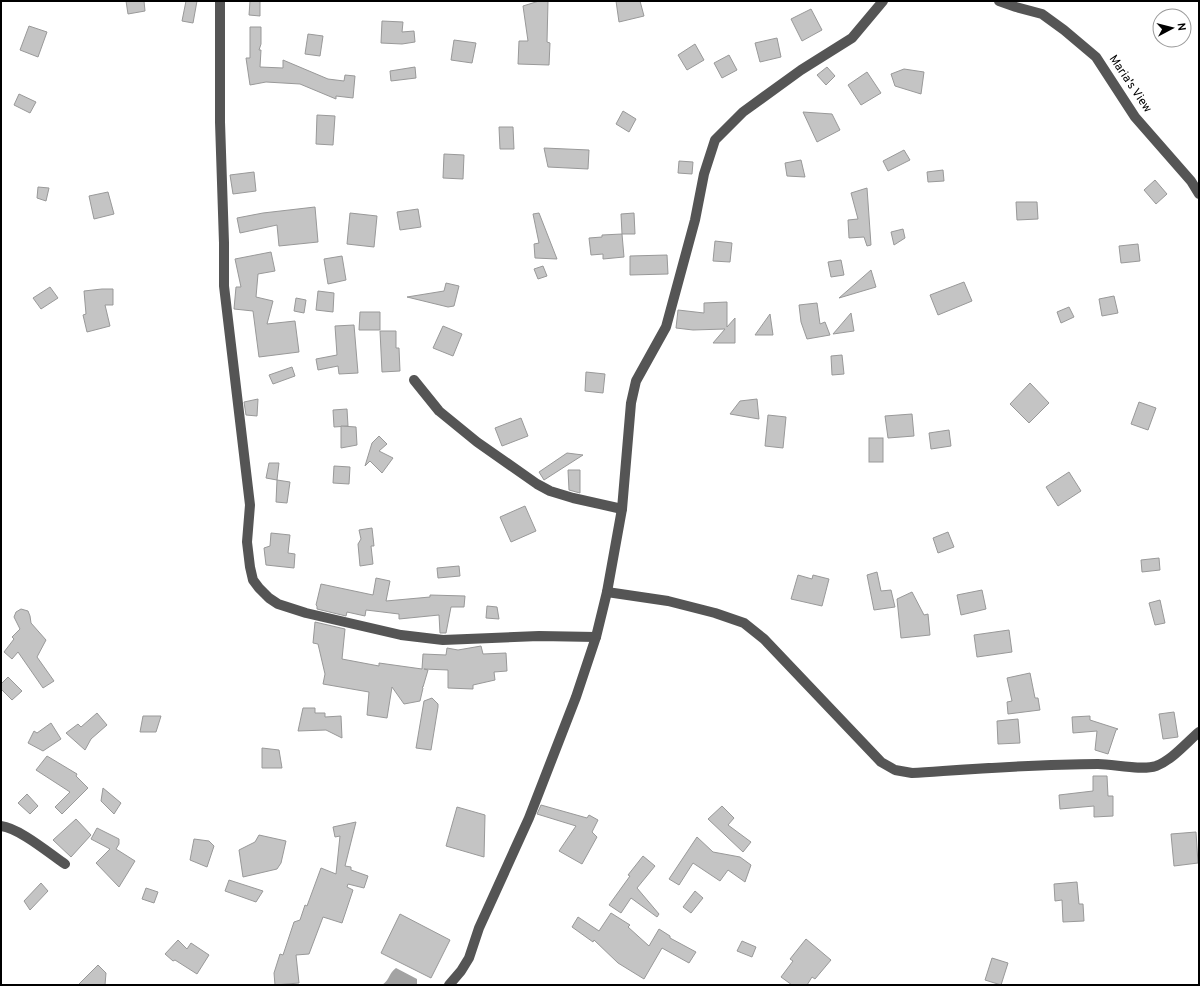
<svg xmlns="http://www.w3.org/2000/svg" width="1200" height="986" viewBox="0 0 1200 986" font-family="Overpass,sans-serif">
<style>
.water{fill:#a3a3a3}
.building{fill:#c4c4c4;stroke:#999}
.lines{fill:none;stroke-linecap:round;stroke-linejoin:round}
.minor{stroke:#555;stroke-width:10}
.labels{text-anchor:middle;dominant-baseline:central;stroke-width:3;stroke-linejoin:round;paint-order:stroke}
.street-label{font-size:12px;fill:#000;stroke:#fff}
</style>
<rect width="100%" height="100%" fill="#fff"/>
<path class="water" d="M396,968L417,979V985H382C390,980 388,974 396,968Z"/>
<g class="building">
<polygon points="126,1 144,1 145,11 128,14"/>
<polygon points="186,1 197,1 193,23 182,21"/>
<polygon points="250,1 260,1 260,16 249,15"/>
<polygon points="539,1 548,1 547,42 550,43 549,65 518,64 519,41 528,41 523,6"/>
<polygon points="616,1 640,1 644,16 619,22"/>
<polygon points="811,9 822,30 802,41 791,19"/>
<polygon points="382,21 403,22 402,32 414,31 415,42 402,44 381,43"/>
<polygon points="29,26 47,32 38,57 20,50"/>
<polygon points="250,27 261,27 261,44 259,50 261,50 260,67 283,68 283,60 328,79 344,81 345,75 355,76 353,98 336,96 336,99 300,84 266,82 250,85 246,58 250,58"/>
<polygon points="308,34 323,36 320,56 305,54"/>
<polygon points="777,38 781,57 760,62 755,43"/>
<polygon points="454,40 476,43 472,63 451,60"/>
<polygon points="695,44 704,60 687,70 678,55"/>
<polygon points="729,55 737,70 722,78 714,63"/>
<polygon points="415,67 416,78 391,81 390,71"/>
<polygon points="827,67 835,76 826,85 817,75"/>
<polygon points="904,69 924,72 921,94 895,86 891,74"/>
<polygon points="867,72 881,93 861,105 848,85"/>
<polygon points="19,94 36,102 30,113 14,105"/>
<polygon points="623,111 636,119 629,132 616,124"/>
<polygon points="803,112 832,114 840,130 817,142"/>
<polygon points="317,115 335,116 333,145 316,144"/>
<polygon points="499,127 513,127 514,149 500,149"/>
<polygon points="544,148 589,150 588,169 548,167"/>
<polygon points="904,150 910,160 888,171 883,161"/>
<polygon points="444,154 464,155 463,179 443,178"/>
<polygon points="801,160 805,177 787,176 785,163"/>
<polygon points="679,161 693,162 692,174 678,173"/>
<polygon points="943,170 944,181 928,182 927,172"/>
<polygon points="254,172 256,191 233,194 230,175"/>
<polygon points="1155,180 1167,194 1156,204 1144,190"/>
<polygon points="38,187 49,188 46,201 37,198"/>
<polygon points="867,188 871,245 867,246 864,237 849,238 848,220 858,219 851,193"/>
<polygon points="108,192 114,214 94,219 89,196"/>
<polygon points="1016,202 1037,202 1038,219 1017,220"/>
<polygon points="315,207 318,242 279,246 277,225 240,233 237,218 263,213"/>
<polygon points="418,209 421,227 400,230 397,212"/>
<polygon points="350,213 377,216 374,247 347,244"/>
<polygon points="539,213 557,259 535,258 534,244 539,243 533,214"/>
<polygon points="634,213 635,234 622,234 621,214"/>
<polygon points="903,229 905,238 894,245 891,232"/>
<polygon points="622,234 624,257 603,259 603,254 591,255 589,238 602,237 602,235"/>
<polygon points="715,241 732,243 730,262 713,261"/>
<polygon points="1138,244 1140,261 1121,263 1119,246"/>
<polygon points="271,252 275,271 258,274 256,297 273,301 267,324 295,321 299,352 259,357 253,311 234,309 236,287 241,287 235,259"/>
<polygon points="667,255 668,274 630,275 630,256"/>
<polygon points="342,256 346,280 328,284 324,259"/>
<polygon points="841,260 844,275 831,277 828,262"/>
<polygon points="543,266 547,276 538,279 534,269"/>
<polygon points="871,270 876,287 839,298"/>
<polygon points="964,282 972,301 938,315 930,295"/>
<polygon points="446,283 459,286 454,306 448,307 407,297 444,291"/>
<polygon points="50,287 58,298 41,309 33,298"/>
<polygon points="102,289 113,289 113,305 105,305 110,326 87,332 83,315 86,314 84,291"/>
<polygon points="318,291 334,293 333,312 316,310"/>
<polygon points="1114,296 1118,313 1102,316 1099,299"/>
<polygon points="296,298 306,300 304,313 294,311"/>
<polygon points="727,302 727,327 735,318 735,343 713,343 725,329 693,330 676,328 678,310 704,313 704,303"/>
<polygon points="817,303 820,324 825,322 830,335 807,339 801,322 799,305"/>
<polygon points="1069,307 1074,317 1061,323 1057,312"/>
<polygon points="360,312 380,312 380,330 359,330"/>
<polygon points="851,313 854,331 833,334"/>
<polygon points="770,314 773,335 755,335"/>
<polygon points="354,325 358,373 339,374 338,366 318,370 316,359 337,355 335,326"/>
<polygon points="443,326 462,334 453,356 433,348"/>
<polygon points="380,331 396,331 396,348 399,348 400,371 382,372"/>
<polygon points="842,355 844,374 832,375 831,356"/>
<polygon points="292,367 295,376 273,384 269,375"/>
<polygon points="586,372 605,374 603,393 585,391"/>
<polygon points="1030,383 1049,403 1029,423 1010,404"/>
<polygon points="258,399 257,416 246,415 244,402"/>
<polygon points="757,399 759,419 730,414 740,401"/>
<polygon points="1139,402 1156,408 1148,430 1131,424"/>
<polygon points="347,409 348,426 334,427 333,410"/>
<polygon points="912,414 914,436 888,438 885,416"/>
<polygon points="768,415 786,417 783,448 765,446"/>
<polygon points="521,418 528,436 502,446 495,428"/>
<polygon points="341,426 356,427 357,445 341,448"/>
<polygon points="949,430 951,446 931,449 929,433"/>
<polygon points="379,436 387,444 379,451 393,458 382,473 370,461 365,466 372,443"/>
<rect x="869" y="438" width="14" height="24"/>
<polygon points="567,453 583,455 544,480 539,472"/>
<polygon points="269,463 279,463 277,480 266,478"/>
<polygon points="334,466 350,467 349,484 333,483"/>
<polygon points="568,470 580,470 580,493 569,490"/>
<polygon points="1069,472 1081,491 1058,506 1046,487"/>
<polygon points="277,480 290,482 287,503 276,502"/>
<polygon points="525,506 536,531 511,542 500,517"/>
<polygon points="372,528 374,546 371,546 373,564 360,566 358,544 361,539 359,530"/>
<polygon points="948,532 954,547 938,553 933,538"/>
<polygon points="271,533 290,535 288,553 295,554 294,568 266,565 264,548 270,546"/>
<polygon points="1159,558 1160,570 1142,572 1141,560"/>
<polygon points="459,566 460,576 438,578 437,568"/>
<polygon points="877,572 881,591 891,590 895,607 874,610 867,575"/>
<polygon points="798,575 812,579 813,575 829,579 822,606 791,599"/>
<polygon points="376,578 390,581 386,601 430,597 430,595 465,596 464,607 451,607 446,633 440,633 439,615 399,619 399,614 366,610 365,616 347,612 346,616 317,609 317,606 316,605 321,584 373,595"/>
<polygon points="982,590 986,609 961,615 957,595"/>
<polygon points="912,592 924,615 928,614 930,635 901,638 897,599"/>
<polygon points="1160,600 1165,623 1155,625 1149,603"/>
<polygon points="487,606 497,607 499,619 486,618"/>
<polygon points="21,609 28,611 30,616 31,623 46,640 37,657 54,681 43,688 18,652 12,659 4,652 14,639 12,637 20,629 14,617 16,612"/>
<polygon points="315,622 345,629 342,659 379,666 379,663 422,669 423,654 446,655 447,648 458,650 481,646 483,654 506,653 507,671 494,672 495,680 473,685 473,689 448,688 448,670 424,669 428,670 423,687 422,687 423,688 420,701 404,704 392,687 387,718 367,715 369,692 323,684 325,674 318,644 313,643"/>
<polygon points="1009,630 1012,652 977,657 974,635"/>
<polygon points="1030,673 1035,698 1038,698 1040,710 1008,714 1007,702 1012,701 1007,678"/>
<polygon points="8,677 22,691 12,700 1,689 1,684"/>
<polygon points="432,698 438,704 438,707 431,750 416,748 424,701"/>
<polygon points="303,708 315,708 315,713 325,713 325,717 341,716 342,738 326,730 298,731"/>
<polygon points="1174,712 1178,737 1163,739 1159,714"/>
<polygon points="97,713 107,725 91,739 85,750 66,733 78,724 81,727"/>
<polygon points="143,716 161,716 156,732 140,732"/>
<polygon points="1090,716 1090,720 1118,729 1116,730 1108,754 1095,750 1097,731 1073,733 1072,717"/>
<polygon points="1018,719 1020,743 998,744 997,721"/>
<polygon points="51,723 61,739 43,751 28,743 34,731 37,733"/>
<polygon points="262,748 279,750 282,768 262,768"/>
<polygon points="47,756 77,774 76,776 88,788 62,814 55,807 70,792 36,770"/>
<polygon points="1093,776 1107,776 1108,796 1113,796 1113,816 1094,817 1094,806 1060,809 1059,795 1093,791"/>
<polygon points="103,788 121,803 114,814 101,801"/>
<polygon points="27,794 38,806 30,814 18,803"/>
<polygon points="541,805 587,818 589,815 598,820 592,832 597,837 582,864 559,851 576,826 537,814"/>
<polygon points="722,806 734,818 728,825 751,842 743,852 708,819"/>
<polygon points="457,807 485,815 484,857 446,846"/>
<polygon points="76,819 91,835 71,857 53,840"/>
<polygon points="356,822 345,866 351,867 351,870 368,876 364,888 348,884 347,887 353,890 342,923 323,917 309,954 296,955 299,983 275,985 274,973 280,954 283,955 294,922 300,920 305,905 307,906 321,868 336,874 340,836 335,837 333,827"/>
<polygon points="97,828 119,839 119,844 116,849 135,861 119,887 96,863 110,849 91,839"/>
<polygon points="1196,832 1198,863 1174,866 1171,834"/>
<polygon points="259,835 286,841 281,863 277,869 243,877 239,850 255,842"/>
<polygon points="697,837 713,852 740,857 751,865 745,882 728,870 720,881 693,863 679,885 669,879"/>
<polygon points="194,839 209,841 214,846 207,867 190,860"/>
<polygon points="643,856 655,866 637,888 659,914 657,917 631,898 621,913 609,905 630,876 628,875"/>
<polygon points="229,880 263,891 256,902 225,891"/>
<polygon points="1077,882 1079,904 1083,904 1084,921 1063,922 1062,900 1055,901 1054,884"/>
<polygon points="41,883 48,891 30,910 24,901"/>
<polygon points="146,888 158,892 154,903 142,899"/>
<polygon points="695,891 703,898 691,913 683,907"/>
<polygon points="611,913 630,925 628,927 649,946 659,929 670,936 670,938 696,952 689,963 662,948 644,979 618,963 594,940 593,942 572,927 578,917 599,931"/>
<polygon points="400,914 450,940 431,978 381,953"/>
<polygon points="806,939 831,960 815,979 812,977 807,985 792,985 781,977 793,961 790,959"/>
<polygon points="178,940 187,949 191,943 209,955 197,974 175,960 173,961 165,954"/>
<polygon points="742,941 756,947 752,957 737,951"/>
<polygon points="992,958 1008,963 1001,985 985,980"/>
<polygon points="98,965 106,973 105,985 78,985"/>
</g>
<g class="lines">
<g class="minor">
<polyline points="220,1 220,122 224,243 224,286 250,505 247,542 250,567 253,580 259,588 269,598 278,604 306,613 401,635 443,640 539,636 596,637"/>
<polyline points="999,1 1016,7 1042,14 1064,30 1096,57 1135,117 1191,181 1199,194"/>
<polyline points="414,380 439,411 477,442 537,484 550,491 573,498 622,509"/>
<path d="M607,592L668,601L715,613L744,623L764,639L881,762L895,770L912,773C974,769 1036,764 1098,764C1114,764 1141,771 1156,766C1172,760 1186,743 1199,732"/>
<path d="M1,826C19,828 49,853 65,864"/>
<polyline points="449,985 461,971 469,958 479,928 529,818 576,697 596,637 607,592 622,509 631,403 636,381 666,327 695,220 704,174 715,140 743,112 801,70 852,38 883,1"/>
</g>
</g>
<g class="labels">
<g class="street-label">
<text transform="translate(1130 84) rotate(56)">Maria's View</text>
</g>
</g>
<rect width="1200" height="986" fill="none" stroke="#000000" stroke-width="4"/>
<g transform="translate(1172 28) rotate(83)"><circle r="19" fill="#ffffff" stroke="#999999"/>
<path d="M0-3L7 15L0 10L-7 15Z" fill="#000000"/>
<text y="-6" font-size="11" font-weight="bold" text-anchor="middle" fill="#000000">N</text>
</g>
</svg>
